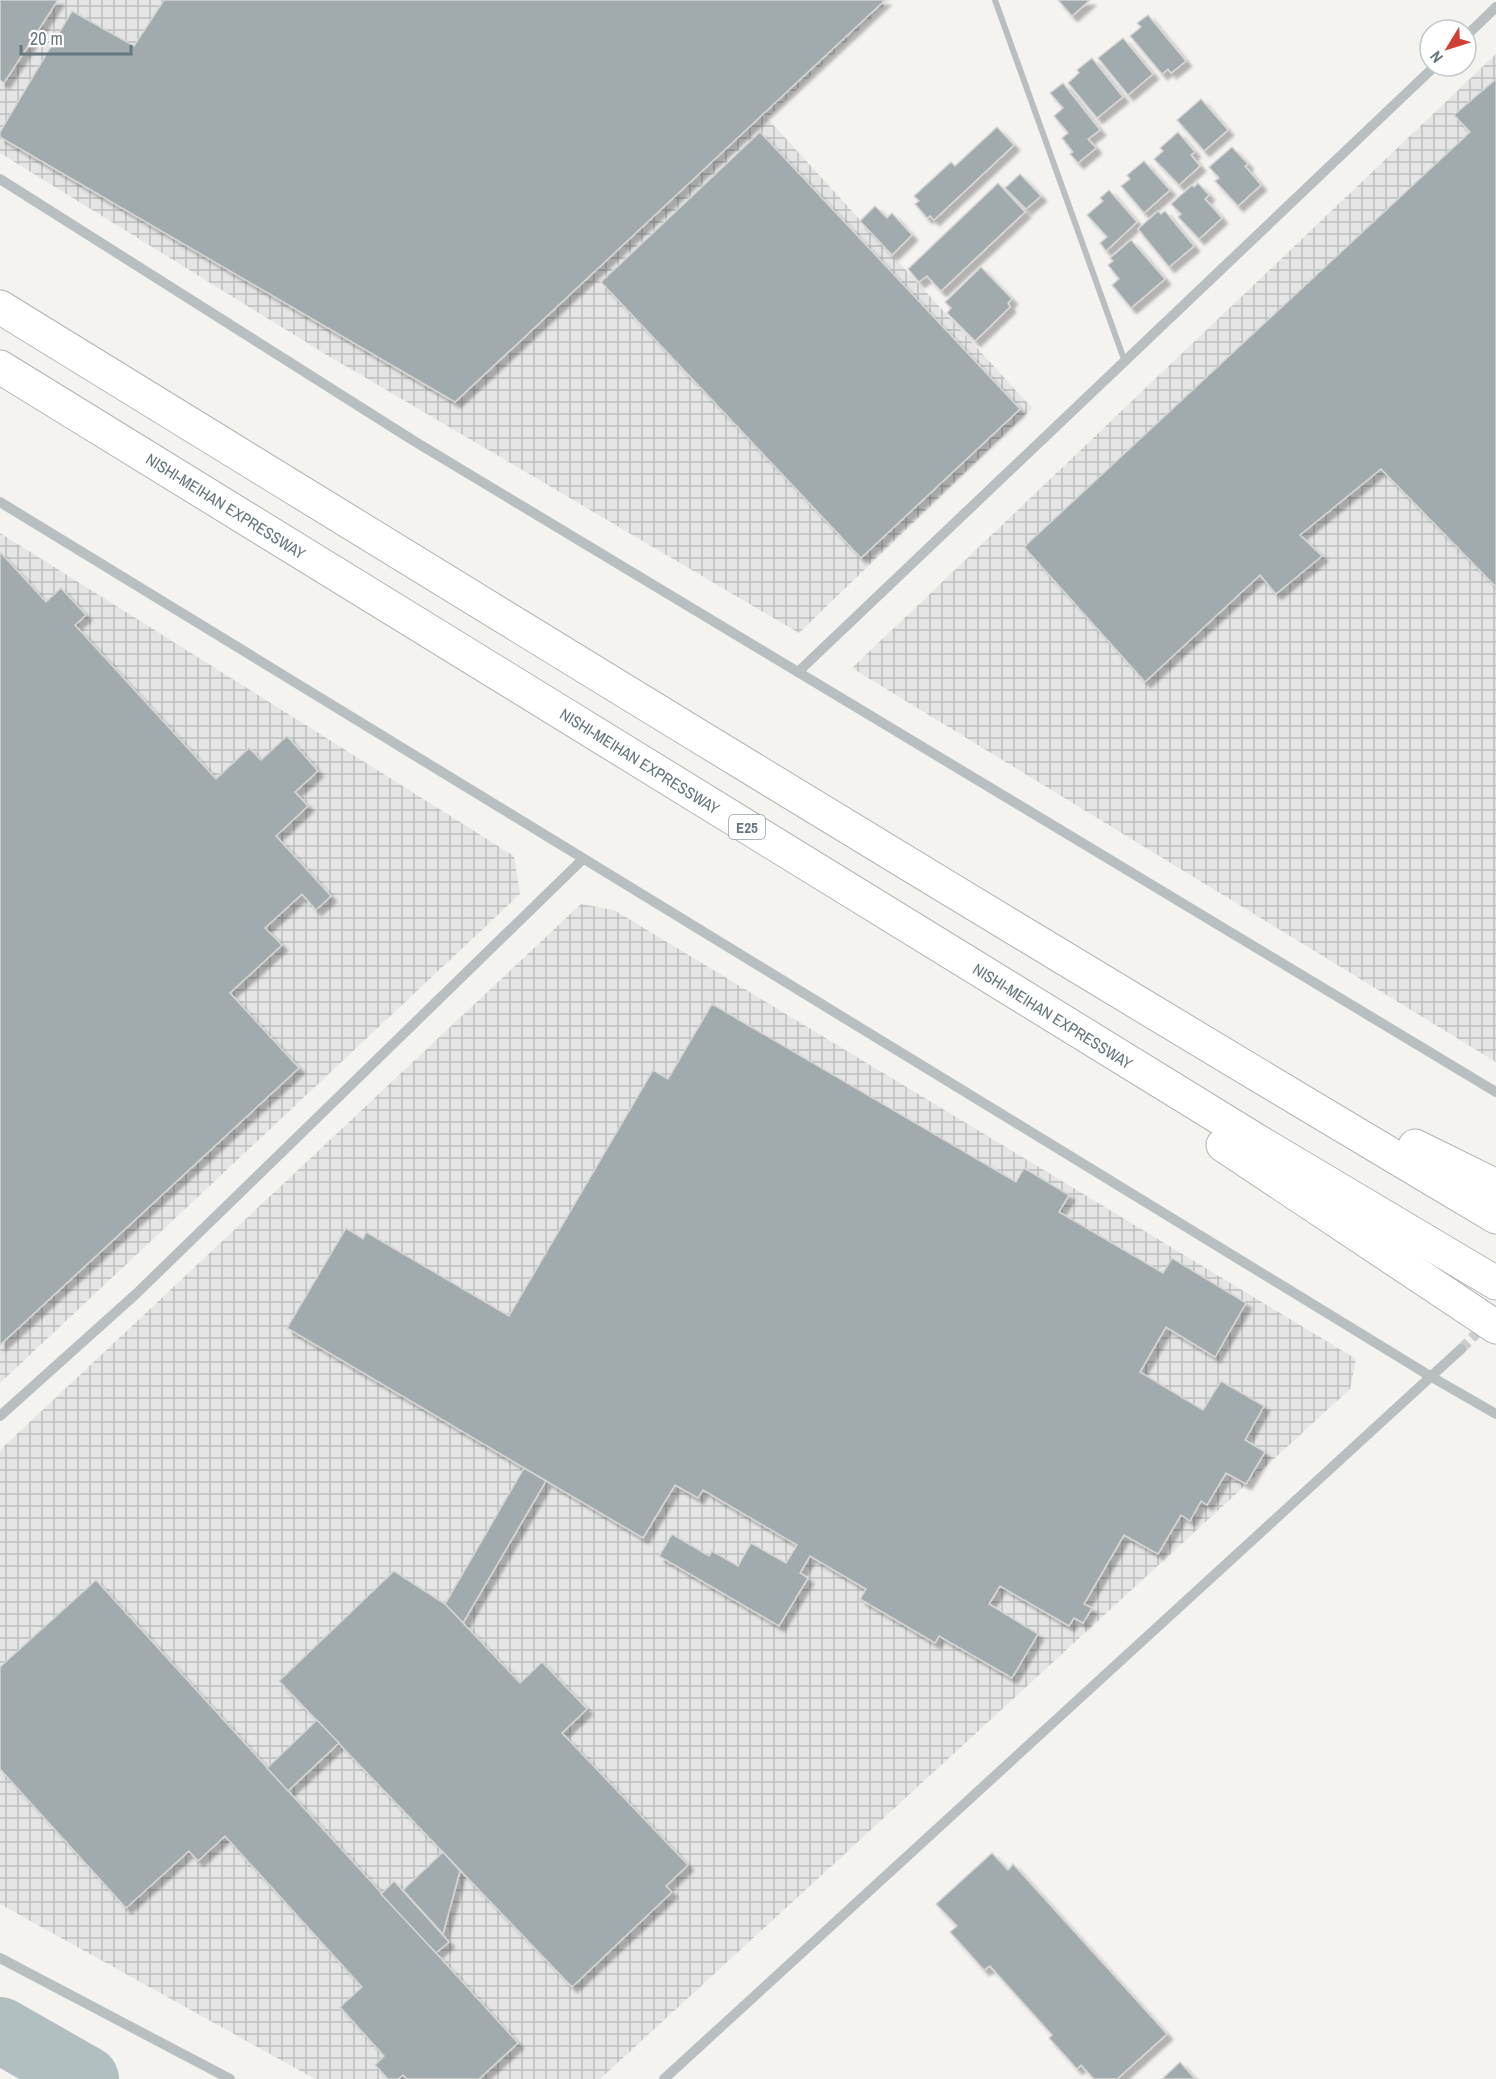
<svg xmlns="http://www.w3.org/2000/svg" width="1496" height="2079" viewBox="0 0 1496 2079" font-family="'Archivo Narrow',sans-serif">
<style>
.industrial{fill:url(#industrial-grid)}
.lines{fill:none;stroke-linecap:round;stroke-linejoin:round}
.river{stroke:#b1bfc1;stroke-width:66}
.building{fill:#a1aaad;stroke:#d5d5d3;stroke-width:1.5;filter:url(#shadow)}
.tertiary-tunnel{stroke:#c9cece;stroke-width:10;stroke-dasharray:10 5;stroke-linecap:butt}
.motorway-casing{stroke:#afb3b5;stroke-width:35}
.minor{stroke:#b9bec0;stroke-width:6}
.tertiary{stroke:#b9bec0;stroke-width:10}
.motorway{stroke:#fff;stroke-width:33}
.labels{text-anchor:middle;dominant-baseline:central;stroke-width:6;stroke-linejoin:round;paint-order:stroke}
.shield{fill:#fff;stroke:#94a0a5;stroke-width:1.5}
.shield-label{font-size:15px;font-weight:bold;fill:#66777e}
.street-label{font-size:16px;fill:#66777e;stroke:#fff}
</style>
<defs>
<pattern id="industrial-grid" width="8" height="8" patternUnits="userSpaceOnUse" patternTransform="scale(1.5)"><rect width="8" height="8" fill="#e4e5e4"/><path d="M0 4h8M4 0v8" fill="none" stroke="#bdbebe"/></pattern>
<filter id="shadow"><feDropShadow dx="5.5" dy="5.5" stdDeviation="1.5" flood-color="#0004"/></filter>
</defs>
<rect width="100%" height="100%" fill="#f4f3f0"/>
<g class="industrial">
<polygon points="0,0 890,0 767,118 1032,408 799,633 327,355 0,153"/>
<polygon points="1496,54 1496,1062 852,668"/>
<polygon points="0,533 514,856 520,894 0,1383"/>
<polygon points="581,904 614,910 1356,1359 1350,1389 600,2079 315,2079 0,1904 0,1450"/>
</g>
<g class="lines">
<polyline class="river" points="0,2030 86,2079"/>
</g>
<g class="building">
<polygon points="0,0 58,0 4,83 0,80"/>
<polygon points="164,0 885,0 455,402 0,137 0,132 72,11 134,46"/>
<polygon points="1058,0 1090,0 1072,16"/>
<polygon points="1148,15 1186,61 1171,73 1168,69 1162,74 1130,36 1141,27 1137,23"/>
<polygon points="1123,38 1153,74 1128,95 1098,58"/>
<polygon points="1092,58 1123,97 1097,118 1068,83 1079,73 1077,70"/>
<polygon points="1496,79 1496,587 1381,469 1300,535 1322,556 1276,594 1260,575 1145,682 1024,547 1470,132 1454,115"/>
<polygon points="1063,83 1100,130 1088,139 1096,148 1078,163 1070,154 1073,152 1062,138 1068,133 1054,116 1063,108 1050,93"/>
<polygon points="1201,99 1228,130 1204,151 1177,120"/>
<polygon points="997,127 1014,145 934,220 930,216 927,218 915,204 919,201 914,196 951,162 955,166"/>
<polygon points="760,132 1020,409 861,558 601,282"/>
<polygon points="1178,132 1195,152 1191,155 1200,166 1179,185 1154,159 1163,151 1160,148"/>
<polygon points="1232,147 1248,164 1245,166 1261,185 1238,206 1215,181 1219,178 1209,167"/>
<polygon points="1144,161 1170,190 1144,213 1121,186 1130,179 1127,175"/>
<polygon points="1020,174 1041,196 1026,209 1005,188"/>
<polygon points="998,183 1025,212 941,291 927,276 919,282 908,269"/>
<polygon points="1198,183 1209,195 1205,199 1222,218 1199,239 1178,217 1181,214 1171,204 1192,185 1194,187"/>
<polygon points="1109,190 1137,222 1106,251 1100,243 1107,237 1087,215 1103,201 1100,198"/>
<polygon points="875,206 887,218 892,213 912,235 892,255 860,221"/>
<polygon points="1158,211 1161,214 1165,211 1194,246 1169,267 1138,229"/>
<polygon points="1131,240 1165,279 1131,308 1112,285 1119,279 1108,265 1113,261 1110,258"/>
<polygon points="981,267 1012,299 1008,303 1010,307 975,341 947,313 951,308 945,302"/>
<polygon points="0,552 46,602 61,588 86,615 75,625 216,779 249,748 261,760 287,736 318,771 295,792 308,806 276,836 331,896 316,910 302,894 265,928 282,945 230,993 299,1068 0,1345"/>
<polygon points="712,1004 1016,1182 1024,1168 1069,1195 1059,1212 1163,1273 1172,1258 1246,1303 1215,1357 1166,1327 1140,1372 1203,1410 1221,1381 1264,1406 1245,1440 1265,1452 1246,1484 1226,1473 1207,1505 1201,1501 1190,1521 1181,1515 1158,1554 1124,1535 1084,1604 1092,1608 1083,1623 1074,1618 1069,1626 1000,1586 989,1604 1038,1634 1012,1678 939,1636 935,1643 860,1599 866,1589 810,1556 800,1573 808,1578 779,1626 659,1556 672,1534 709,1556 712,1551 738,1566 751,1543 786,1563 797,1545 703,1490 698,1498 675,1485 643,1538 287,1328 346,1228 363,1239 366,1232 509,1316 653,1070 668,1079"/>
<polygon points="524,1468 546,1481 463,1623 445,1604"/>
<polygon points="394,1571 445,1604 520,1683 542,1662 587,1709 562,1733 688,1865 666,1886 672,1892 572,1987 279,1681"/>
<polygon points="96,1580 518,2043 479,2079 407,2079 403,2075 398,2079 388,2079 375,2065 384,2056 340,2007 362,1987 225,1836 198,1861 189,1851 126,1908 0,1769 0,1667"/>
<polygon points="317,1720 339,1743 288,1791 267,1768"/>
<polygon points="443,1852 460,1871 443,1934 403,1890"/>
<polygon points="992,1853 1008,1870 1013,1864 1167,2034 1117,2079 1094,2079 1081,2065 1077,2069 1049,2038 1052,2035 990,1966 984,1970 950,1932 957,1926 936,1904"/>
<polygon points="394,1881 449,1942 436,1953 381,1894"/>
<polygon points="1180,2062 1195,2079 1162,2079"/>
</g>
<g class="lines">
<polyline class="tertiary-tunnel" points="1461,1349 1486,1324"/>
<defs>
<g id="motorway">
<path d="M0,307C497,613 994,919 1496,1217"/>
<polyline points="0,367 1259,1142 1496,1283"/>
<polyline points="1223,1145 1496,1327"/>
<polyline points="1415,1146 1496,1186"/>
</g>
</defs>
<use href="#motorway" class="motorway-casing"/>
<polyline class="minor" points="995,0 1125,362"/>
<g class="tertiary">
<polyline points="1466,36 1496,7"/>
<polyline points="0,179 414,441 1496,1092"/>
<polyline points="0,502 1430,1376 1496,1414"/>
<polyline points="798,672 1435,66"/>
<polyline points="0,1416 136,1294 583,859"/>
<polyline points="0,1958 230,2079"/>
<polyline points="664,2079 1461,1349"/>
</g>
<use href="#motorway" class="motorway"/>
</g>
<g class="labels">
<rect class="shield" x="729" y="815" width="36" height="24" rx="4.5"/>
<g class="shield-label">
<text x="747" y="827">E25</text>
</g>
<g class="street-label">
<text transform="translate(226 506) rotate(32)">NISHI-MEIHAN EXPRESSWAY</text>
<text transform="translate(640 761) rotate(32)">NISHI-MEIHAN EXPRESSWAY</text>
<text transform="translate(1053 1016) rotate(32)">NISHI-MEIHAN EXPRESSWAY</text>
</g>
</g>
<g transform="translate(1448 48) rotate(232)"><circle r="28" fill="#ffffff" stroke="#c2c9cb" stroke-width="1.5"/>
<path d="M0-4.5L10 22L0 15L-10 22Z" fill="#cf4035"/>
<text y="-9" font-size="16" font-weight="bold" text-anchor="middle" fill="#66777e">N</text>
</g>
<path d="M21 45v9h110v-9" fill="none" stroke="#66777e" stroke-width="3"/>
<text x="30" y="45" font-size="18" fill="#66777e" stroke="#ffffff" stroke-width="4.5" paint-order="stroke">20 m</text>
</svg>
